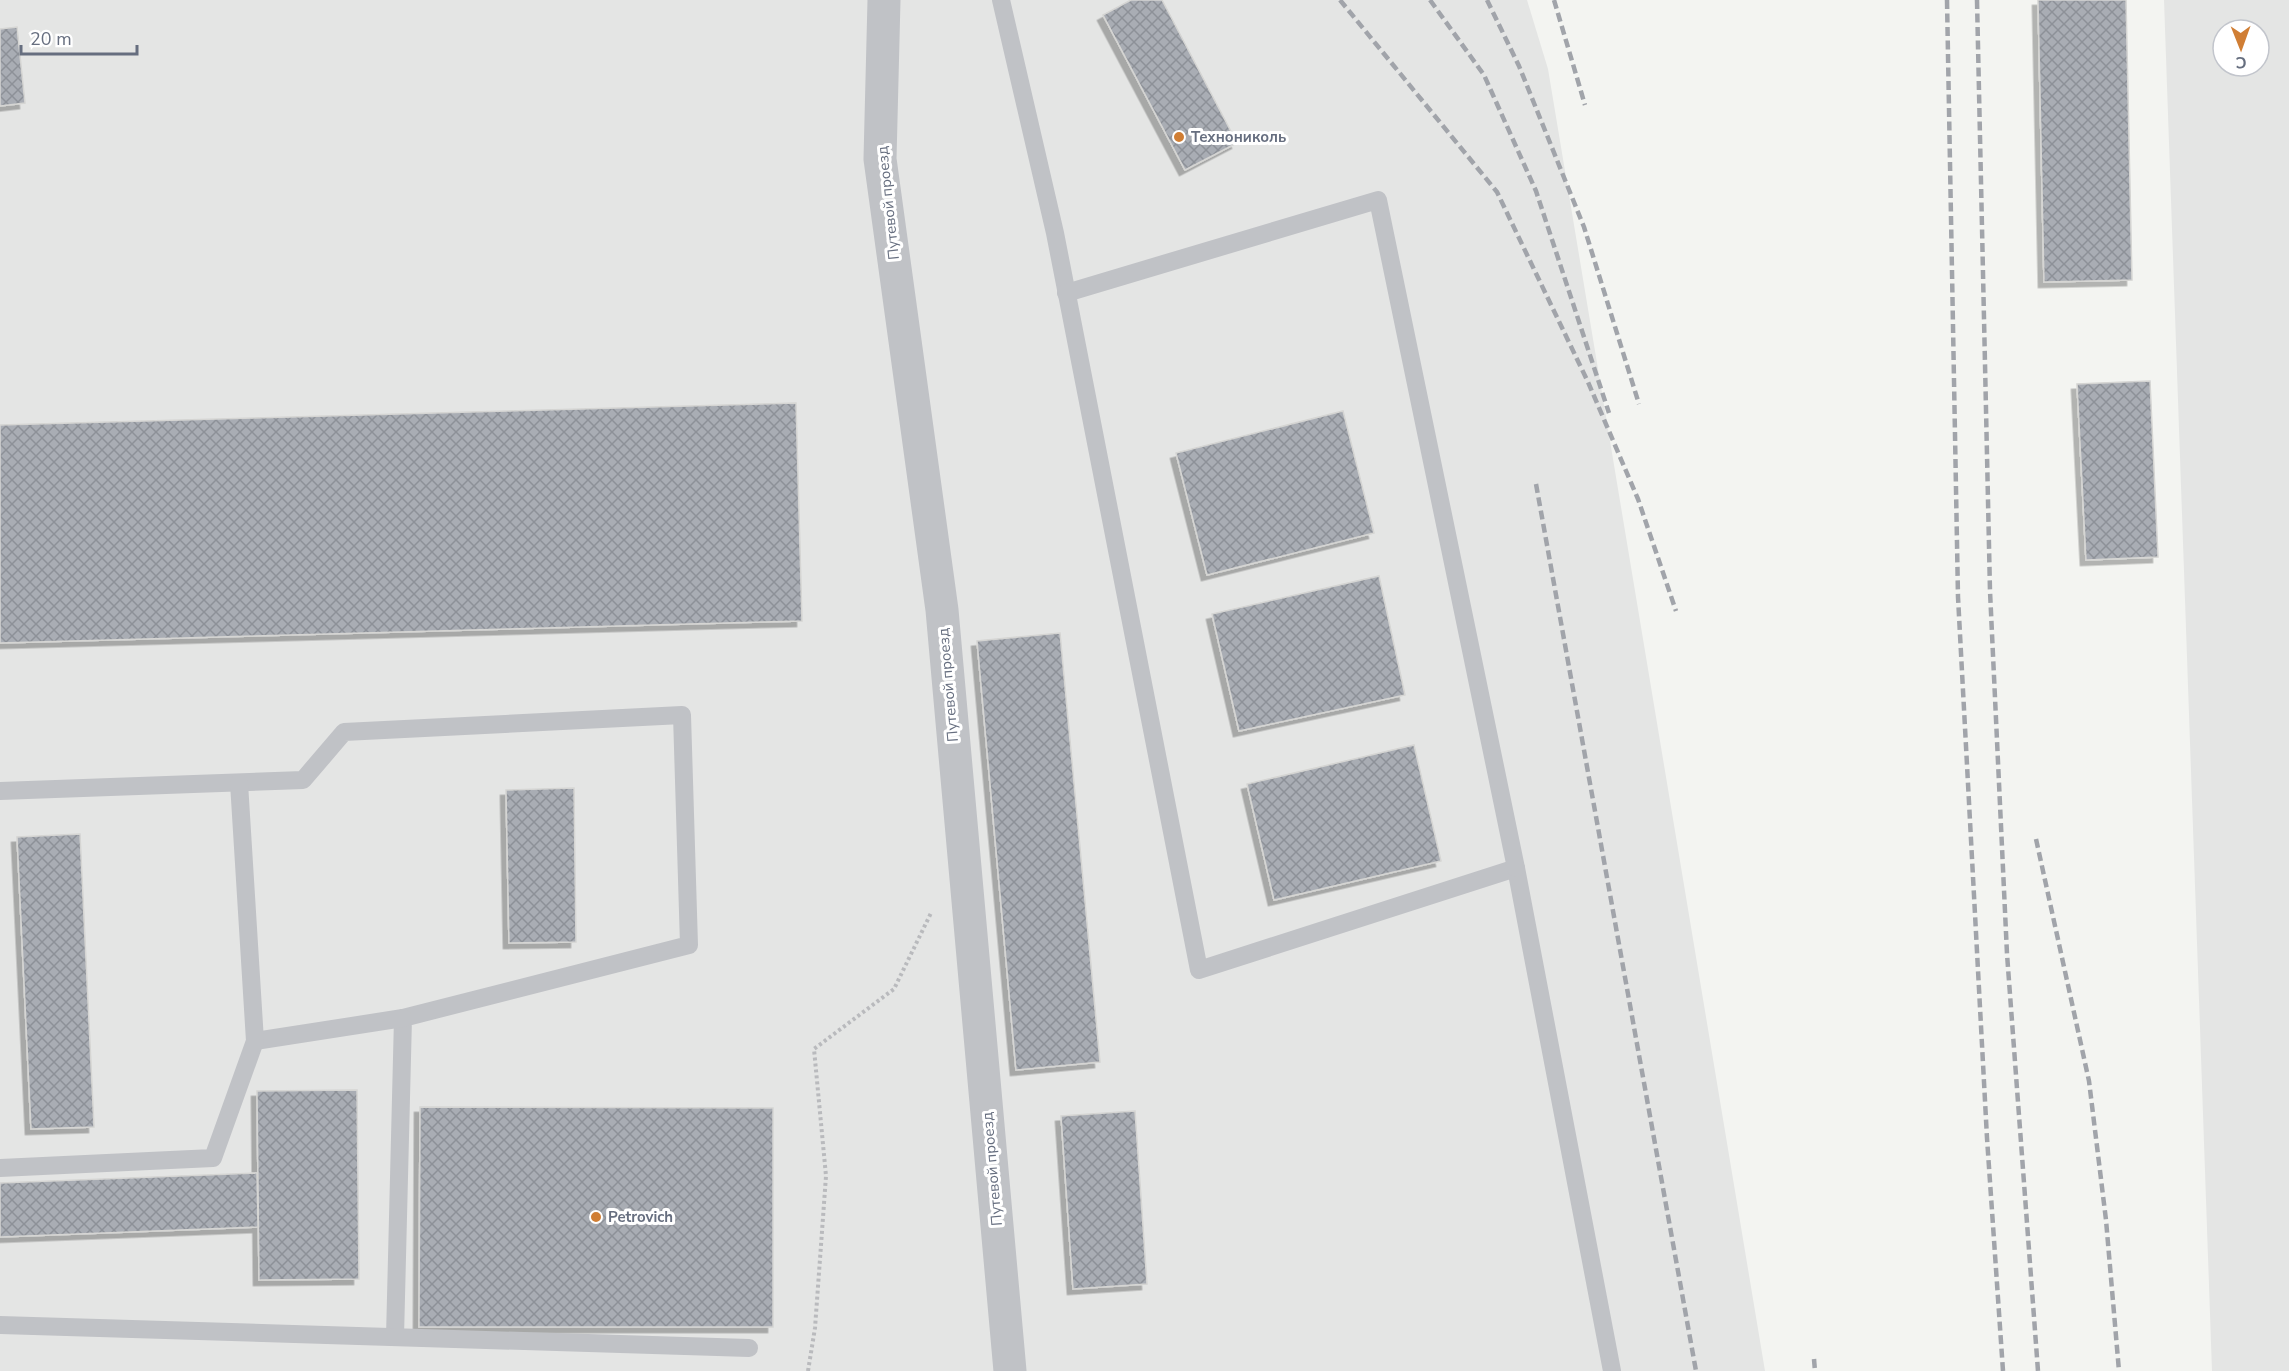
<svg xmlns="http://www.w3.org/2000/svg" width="2289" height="1371" viewBox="0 0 2289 1371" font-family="'Nunito Sans',sans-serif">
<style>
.built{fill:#e4e5e4;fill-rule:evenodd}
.building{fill:url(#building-cross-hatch);stroke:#d5d5d3;stroke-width:1.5;filter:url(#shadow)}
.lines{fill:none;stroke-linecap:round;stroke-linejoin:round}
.path{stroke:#b9babd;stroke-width:4;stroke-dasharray:3 3;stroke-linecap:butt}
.lane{stroke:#c0c2c6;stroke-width:18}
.street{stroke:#c0c2c6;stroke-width:33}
.rail{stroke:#a1a4aa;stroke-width:4.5;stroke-dasharray:9 4.5;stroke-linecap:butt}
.poi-dot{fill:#d07e34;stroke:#fff;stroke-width:2}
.labels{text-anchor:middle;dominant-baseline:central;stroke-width:6;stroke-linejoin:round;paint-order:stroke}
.poi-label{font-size:15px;font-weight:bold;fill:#666e7f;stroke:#fff;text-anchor:start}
.street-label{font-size:15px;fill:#666e7f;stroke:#fff}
</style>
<defs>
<pattern id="building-cross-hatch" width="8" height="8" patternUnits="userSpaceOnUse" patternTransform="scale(1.5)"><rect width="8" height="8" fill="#a9adb4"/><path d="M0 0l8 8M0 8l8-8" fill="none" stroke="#8d9198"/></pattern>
<filter id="shadow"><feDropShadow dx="-5.5" dy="5.5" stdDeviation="0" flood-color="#0004"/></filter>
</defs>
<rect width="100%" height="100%" fill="#f3f4f1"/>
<g class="built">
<polygon points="0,0 1527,0 1548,69 1765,1371 0,1371"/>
<path d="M2164,0H2289V1371H2212ZM2223,30H2259V66H2223Z"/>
</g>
<g class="building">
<polygon points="1131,0 1162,0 1237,143 1185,170 1103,15"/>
<polygon points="2038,0 2126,0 2132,280 2044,282"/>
<polygon points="17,27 25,103 0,106 0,29"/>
<polygon points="2150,381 2158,557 2086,560 2077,384"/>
<polygon points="796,403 802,621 0,643 0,425"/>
<polygon points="1343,411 1374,533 1207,575 1176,453"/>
<polygon points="1379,576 1405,695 1239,731 1212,614"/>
<polygon points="1060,633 1100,1062 1016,1070 977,641"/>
<polygon points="1414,745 1441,861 1274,900 1247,784"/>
<polygon points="574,788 576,942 509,943 506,790"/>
<polygon points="80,834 94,1127 31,1129 17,837"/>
<polygon points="357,1090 359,1279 259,1280 257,1091"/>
<polygon points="420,1107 773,1108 773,1327 419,1327"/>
<polygon points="1135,1111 1147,1284 1073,1289 1061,1116"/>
<polygon points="257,1173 258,1227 0,1237 0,1183"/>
</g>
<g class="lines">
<polyline class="path" points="808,1371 815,1328 826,1176 814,1049 894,989 931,913"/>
<g class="lane">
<polyline points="1001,0 1055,233 1199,970 1516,868 1612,1371"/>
<polyline points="1066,293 1378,200 1516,868"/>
<polyline points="0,791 303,780 344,732 682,715 689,945 403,1018 395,1337"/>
<polyline points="255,1041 403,1018"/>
<polyline points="0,1168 213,1158 255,1041 239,783"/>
<polyline points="0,1325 749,1348"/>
</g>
<polyline class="street" points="884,0 880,159 942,610 1010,1371"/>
<g class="rail">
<polyline points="1340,0 1497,192 1588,382 1638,499 1676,611"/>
<polyline points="1430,0 1484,75 1536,191 1609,413"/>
<polyline points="1487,0 1519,66 1584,227 1639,404"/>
<polyline points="1554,0 1585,105"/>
<polyline points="1947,0 1958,597 1987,1138 2003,1371"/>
<polyline points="1977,0 1990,591 2007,954 2038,1371"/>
<polyline points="1536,484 1696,1371"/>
<polyline points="2036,839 2089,1081 2106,1220 2119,1371"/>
<polyline points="1814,1359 1815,1371"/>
</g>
</g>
<g class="poi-dot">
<circle cx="1179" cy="137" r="6"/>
<circle cx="596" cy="1217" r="6"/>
</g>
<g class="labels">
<g class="poi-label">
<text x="1191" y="137">Технониколь</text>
<text x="608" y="1217">Petrovich</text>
</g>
<g class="street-label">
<text transform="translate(888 203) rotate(-96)">Путевой проезд</text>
<text transform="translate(948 685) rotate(-95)">Путевой проезд</text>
<text transform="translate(992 1169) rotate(-95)">Путевой проезд</text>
</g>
</g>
<g transform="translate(2241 48) rotate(179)"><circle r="28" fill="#ffffff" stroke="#c2c5cc" stroke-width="1.5"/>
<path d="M0-4.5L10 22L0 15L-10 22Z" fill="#d07e34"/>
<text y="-9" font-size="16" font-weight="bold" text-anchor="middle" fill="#666e7f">С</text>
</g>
<path d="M21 45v9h116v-9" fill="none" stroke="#666e7f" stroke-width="3"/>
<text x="30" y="45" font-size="18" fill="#666e7f" stroke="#ffffff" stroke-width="4.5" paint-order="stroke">20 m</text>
</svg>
